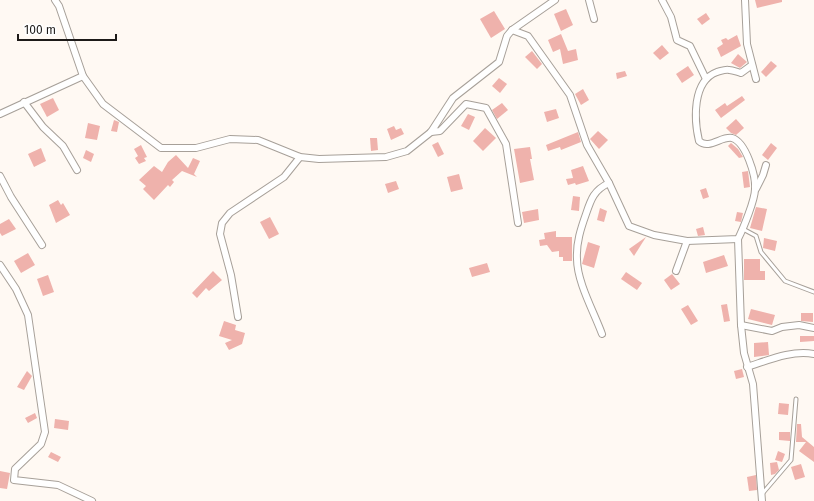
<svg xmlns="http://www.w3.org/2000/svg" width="814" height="501" viewBox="0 0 814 501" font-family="'Fira Sans',sans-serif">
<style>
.building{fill:#efb2ac}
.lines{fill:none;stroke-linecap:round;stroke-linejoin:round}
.lane-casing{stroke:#a7a099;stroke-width:5}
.street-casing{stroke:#a7a099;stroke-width:8}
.lane{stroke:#fff;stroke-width:3}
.street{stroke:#fff;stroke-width:6}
</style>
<rect width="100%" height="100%" fill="#fff9f3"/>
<g class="building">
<polygon points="755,0 782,0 782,2 757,8"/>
<polygon points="566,9 573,25 561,31 554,14"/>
<polygon points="494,11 505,29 491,38 480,19"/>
<polygon points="706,13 710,19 702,25 697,19"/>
<polygon points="561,34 568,51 576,49 578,60 563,64 560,49 553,52 548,40"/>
<polygon points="737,35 741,46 721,57 717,48 723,44 721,40 726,38 728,40"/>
<polygon points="662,45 669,53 660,60 653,53"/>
<polygon points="532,51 542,64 537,69 525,57"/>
<polygon points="738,54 747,62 740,68 731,63"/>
<polygon points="771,61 777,66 766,77 761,72"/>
<polygon points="688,66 694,75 682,83 676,74"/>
<polygon points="625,71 627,76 617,79 616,73"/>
<polygon points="499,78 507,84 500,93 492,86"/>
<polygon points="583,89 589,100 581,105 575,94"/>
<polygon points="742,96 745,100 721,118 715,110 725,103 727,106"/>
<polygon points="53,98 59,110 47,117 40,104"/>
<polygon points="502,103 508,110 497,119 492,110"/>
<polygon points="556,109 559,118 547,122 544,112"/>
<polygon points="468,114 475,117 469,130 461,126"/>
<polygon points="736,119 744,128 736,135 731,133 726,128"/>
<polygon points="114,120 119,122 117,132 111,131"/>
<polygon points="88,123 100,126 97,140 85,138"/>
<polygon points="394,126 396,130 401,128 404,134 391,140 387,129"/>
<polygon points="485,128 496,138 483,151 473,141"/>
<polygon points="598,131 608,140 599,149 590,139"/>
<polygon points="578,132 581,142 561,150 560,147 548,151 546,145"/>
<polygon points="370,138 377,138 378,150 371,151"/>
<polygon points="438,142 444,154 438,157 432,145"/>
<polygon points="731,143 738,149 743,157 739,158 728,146"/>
<polygon points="771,143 777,148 768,160 762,155"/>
<polygon points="141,145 147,157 144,158 146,161 139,164 135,158 138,156 134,149"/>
<polygon points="530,147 532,159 530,159 534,180 520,183 514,149"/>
<polygon points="41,148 46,161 34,167 28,154"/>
<polygon points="86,150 94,154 91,162 83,158"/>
<polygon points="176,155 188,168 193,158 200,161 194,174 197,177 182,171 172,180 174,182 170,187 168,185 154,200 143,189 146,186 139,180 154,166 162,172 168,162"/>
<polygon points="583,166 589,181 576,185 575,183 568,185 566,179 573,178 571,170"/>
<polygon points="748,171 750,187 744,188 742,172"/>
<polygon points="459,174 463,189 451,192 447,177"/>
<polygon points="396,181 399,189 388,193 385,184"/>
<polygon points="706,188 709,197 703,199 700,190"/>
<polygon points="573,196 580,197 579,211 571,210"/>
<polygon points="58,200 61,205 63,203 70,215 56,223 49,205"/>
<polygon points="756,207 767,209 762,231 750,228"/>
<polygon points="600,208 607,211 604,222 597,220"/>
<polygon points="538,209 539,220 524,223 522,212"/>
<polygon points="737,212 743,213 741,222 735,221"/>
<polygon points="270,217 279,234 269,239 260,222"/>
<polygon points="9,219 16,229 2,236 0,233 0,224"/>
<polygon points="703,227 705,235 698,236 696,229"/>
<polygon points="556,231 556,237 572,237 572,261 563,261 563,257 559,257 559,251 552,252 547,245 540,246 539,240 545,239 544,233"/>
<polygon points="646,237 634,256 629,249"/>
<polygon points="764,238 777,241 775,251 763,248"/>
<polygon points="588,242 600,246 594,268 582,264"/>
<polygon points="28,253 35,265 21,273 14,261"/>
<polygon points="724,255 728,266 706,273 703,262"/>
<polygon points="744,259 760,259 760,271 765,271 765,280 744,280"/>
<polygon points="487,263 490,272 472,277 469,268"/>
<polygon points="213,271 222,280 209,291 206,288 197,298 192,293"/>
<polygon points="626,272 642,283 637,290 621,279"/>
<polygon points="672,274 680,284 671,290 664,280"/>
<polygon points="48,275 54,292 43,296 37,279"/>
<polygon points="727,304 730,321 724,322 721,305"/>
<polygon points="688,305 698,321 691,325 681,309"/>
<polygon points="751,309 775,315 772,325 748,319"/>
<polygon points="801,313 813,313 813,322 801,321"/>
<polygon points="224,321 236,325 235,330 245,333 242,344 229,350 225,343 232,340 219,336"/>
<polygon points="800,336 814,336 814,341 800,342"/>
<polygon points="768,342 769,355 754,357 754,343"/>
<polygon points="742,369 744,377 736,379 734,371"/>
<polygon points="27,371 32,376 24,390 17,387"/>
<polygon points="779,403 789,404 788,415 778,414"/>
<polygon points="35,413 37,418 28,423 25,418"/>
<polygon points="55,419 69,421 68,430 54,428"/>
<polygon points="797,424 801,424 802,437 814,447 814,462 799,451 806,442 796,442"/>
<polygon points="779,432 790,432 790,441 779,440"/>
<polygon points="778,451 785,454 782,462 775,460"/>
<polygon points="51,452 61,457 58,462 48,457"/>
<polygon points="777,462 779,470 775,474 771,475 770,463"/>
<polygon points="801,464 805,477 795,480 791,467"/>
<polygon points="0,471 10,473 7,489 0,488"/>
<polygon points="756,475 757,490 749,491 747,477"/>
</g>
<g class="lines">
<defs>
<g id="lane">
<polyline points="743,229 756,236 761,252 785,281 814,292"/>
<polyline points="762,494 791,460 796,399"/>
</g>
<g id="street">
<polyline points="55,0 59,6 83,76 103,104 161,148 196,148 230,139 258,140 300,157 319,159 386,157 407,151 431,132 453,98 499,62 507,36 512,30 555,0"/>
<polyline points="589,0 594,19"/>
<polyline points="662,0 671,17 677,40 690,46 706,79"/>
<polyline points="745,0 747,44 756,79"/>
<path d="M512,30L528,36L570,95L587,145L609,183L629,226L654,235L687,241L738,239C743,229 755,200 755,189C756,176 746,142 732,138C721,136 709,150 699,141C694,120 692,81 717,72C721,71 726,69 729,70C733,70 737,72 741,73L752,65"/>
<polyline points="24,102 43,127 63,146 77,170"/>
<polyline points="0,114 83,76"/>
<polyline points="431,132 440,131 466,104 486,108 506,144 518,223"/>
<polyline points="0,176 11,197 42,245"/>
<polyline points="756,189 763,175 766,165"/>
<polyline points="738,239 741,325 744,353 753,384 762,501"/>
<polyline points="0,265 16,289 28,315 45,432 41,444 15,469 14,480 58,485 92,501"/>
<polyline points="676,271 687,241"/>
<polyline points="238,317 231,275 220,234 222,223 230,213 284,177 300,157"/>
<polyline points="741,325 772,331 782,327 799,325 814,328"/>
<path d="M602,334C594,312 577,282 577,259C576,243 581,228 586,214C591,199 594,190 609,183"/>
<path d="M747,367C769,360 791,350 814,354"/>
</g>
</defs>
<use href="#lane" class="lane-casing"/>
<use href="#street" class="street-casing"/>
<use href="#lane" class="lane"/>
<use href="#street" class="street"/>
</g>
<path d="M18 34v6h98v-6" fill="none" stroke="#1d1a18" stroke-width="2"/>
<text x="24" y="34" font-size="12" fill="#1d1a18" stroke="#ffffff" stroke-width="3" paint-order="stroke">100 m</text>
</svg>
